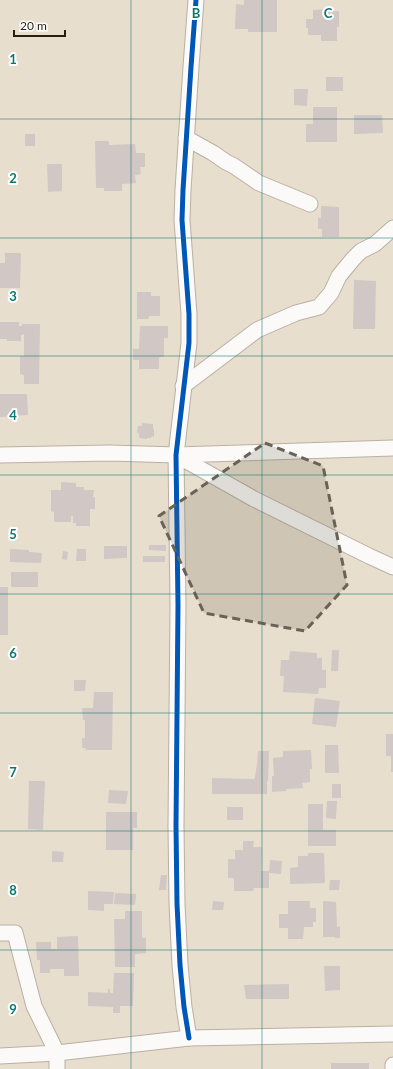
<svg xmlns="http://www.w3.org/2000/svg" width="393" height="1069" viewBox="0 0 393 1069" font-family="Lato,sans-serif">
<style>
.building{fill:#d1c7c4}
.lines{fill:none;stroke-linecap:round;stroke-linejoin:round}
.minor-casing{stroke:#b9b0a4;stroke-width:17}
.minor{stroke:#fcfaf8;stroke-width:15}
.cycleway-casing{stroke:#fff;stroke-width:8}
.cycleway{stroke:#0057b8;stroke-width:5}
.marked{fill:#6a6256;fill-opacity:0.2;stroke:#6a6256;stroke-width:3;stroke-dasharray:8 5;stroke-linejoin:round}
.grid{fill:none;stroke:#0f766e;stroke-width:1;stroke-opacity:0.55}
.grid-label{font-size:13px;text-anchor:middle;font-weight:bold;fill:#0f766e;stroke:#fff;stroke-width:4;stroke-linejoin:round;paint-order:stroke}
</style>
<rect width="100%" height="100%" fill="#e8dece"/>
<g class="building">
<polygon points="244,0 277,0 277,32 248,32 248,29 235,29 236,4 244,5"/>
<polygon points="328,9 328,11 339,11 339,27 337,27 337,41 321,41 321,35 308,35 308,28 306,28 306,19 313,19 313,10"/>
<rect x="326" y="77" width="17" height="14"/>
<polygon points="294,89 308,89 307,106 294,105"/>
<polygon points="313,107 337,107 337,142 306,142 306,124 313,124"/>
<polygon points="354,115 382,115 383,133 354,134"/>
<rect x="25" y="134" width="10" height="12"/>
<polygon points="95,141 109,141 109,145 135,144 136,153 145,153 145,167 140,167 141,174 135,175 136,183 122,184 122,191 104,191 104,188 96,188"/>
<polygon points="47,164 62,164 62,191 48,192"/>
<polygon points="321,206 339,207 339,237 322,237 322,229 318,229 318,218 321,218"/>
<polygon points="5,253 21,253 20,288 0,288 0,263 5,263"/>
<polygon points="354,280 376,281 375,329 353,329"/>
<polygon points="137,292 151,292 151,296 160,296 160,316 149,316 148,319 137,319"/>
<polygon points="0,322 19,322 19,326 22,326 22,324 40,324 39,384 24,384 24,375 20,374 20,356 24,356 24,334 21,335 21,341 7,341 7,339 0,339"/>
<polygon points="140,326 168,326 168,338 164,338 164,357 159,357 159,369 139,369 139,360 133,360 133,349 139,349"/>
<polygon points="0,394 27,394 28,415 0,417"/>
<polygon points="142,423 153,424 153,429 154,429 154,437 152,436 151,438 147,438 147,439 139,438 139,433 137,433 138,426 142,426"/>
<polygon points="61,482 76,483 76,487 84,487 84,490 94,490 93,497 95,497 95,509 90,509 90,526 76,526 76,523 73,523 73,516 71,516 71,522 54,522 54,512 51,511 51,490 61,490"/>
<polygon points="149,545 166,545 166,551 149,550"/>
<polygon points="104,546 127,546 127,558 104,559"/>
<polygon points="10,549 29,550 29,552 42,553 41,563 10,562"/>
<polygon points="77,549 86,549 86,561 76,561"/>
<polygon points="63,551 68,552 67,560 62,559"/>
<rect x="143" y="556" width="22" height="6"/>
<rect x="11" y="572" width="27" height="15"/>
<rect x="0" y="587" width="8" height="48"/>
<polygon points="332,650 339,650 338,671 331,671"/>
<polygon points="290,651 317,653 317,658 322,658 322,670 326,670 326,688 319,688 318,694 283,692 284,676 280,676 281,660 289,660"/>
<polygon points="74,680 86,680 85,691 74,691"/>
<polygon points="94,692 113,692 112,750 85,750 86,748 82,748 82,738 85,738 85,720 83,720 82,708 93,708"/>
<polygon points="315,698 340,701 336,727 312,724"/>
<polygon points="386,734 393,734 393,772 391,772 391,756 386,756"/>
<polygon points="325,745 338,745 339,773 325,773"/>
<polygon points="311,750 312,769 310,769 310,782 302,783 303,788 286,789 286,791 272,792 272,776 274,776 273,758 283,757 283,751"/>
<polygon points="258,751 269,751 268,781 267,781 267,794 212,794 212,778 254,779 255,777 257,764"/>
<polygon points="29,781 45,781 43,830 28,829"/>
<rect x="332" y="784" width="9" height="14"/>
<polygon points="109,790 128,791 126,804 108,803"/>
<polygon points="327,801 337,801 336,819 326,818"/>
<polygon points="308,804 323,804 323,830 336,830 336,846 308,846"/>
<rect x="227" y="807" width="16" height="13"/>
<polygon points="106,812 137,812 137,828 133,828 133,850 106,850"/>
<polygon points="243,841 254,841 253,847 262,847 261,871 269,871 269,888 254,888 253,891 234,891 234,878 228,878 228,859 235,859 235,850 243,850"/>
<polygon points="52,851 64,852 63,862 52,862"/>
<polygon points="308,853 324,853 325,883 290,884 290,868 298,867 298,856 308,856"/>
<polygon points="270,860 282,861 281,874 269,873"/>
<polygon points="161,875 167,875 166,890 159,890"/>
<polygon points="330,880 340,880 339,890 329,890"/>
<polygon points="88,891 114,892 113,904 104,904 104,911 88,910"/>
<polygon points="115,893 136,894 135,905 114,904"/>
<polygon points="213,901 224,902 223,910 212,910"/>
<polygon points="288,901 310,901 310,908 316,908 316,922 313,922 313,927 304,927 303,939 288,939 288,928 279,928 279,914 288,914"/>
<polygon points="323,901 336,902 337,927 340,926 340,938 335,938 335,937 323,937"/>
<polygon points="125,911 142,911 142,938 146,938 146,953 135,954 135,967 115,967 114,919 125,919"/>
<polygon points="78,936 79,976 64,976 64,969 50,969 50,973 40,973 40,960 37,960 36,942 51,942 51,949 57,949 57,937"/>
<polygon points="324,966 340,966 340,990 325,991"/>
<polygon points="114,973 134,973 133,1006 120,1006 120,1013 113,1013 113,1007 88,1006 88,992 108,993 108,989 110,989 110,993 113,993"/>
<polygon points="289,984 289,999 246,999 244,985"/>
<rect x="331" y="1063" width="38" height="6"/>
</g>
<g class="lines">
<defs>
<g id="minor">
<polyline points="186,138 213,153 226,162 234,166 259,183 310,204"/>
<polyline points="183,386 257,330 296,313 319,307 331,293 339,276 353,259 361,251 375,244 393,228"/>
<polyline points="0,455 110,453 176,455 254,499 369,556 393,567"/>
<polyline points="177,455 393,448"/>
<polyline points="0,933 15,933 34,1006 57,1053 57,1069"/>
<polyline points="189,1038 184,1007 180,965 177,904 176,826 178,605 176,455 189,343 189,314 182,220 183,190 191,67 196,0"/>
<polyline points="0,1056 57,1053 189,1038 393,1034"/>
<polyline points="393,1069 393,1065"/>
</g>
</defs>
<use href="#minor" class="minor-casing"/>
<use href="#minor" class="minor"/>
<defs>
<polyline id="cycleway" points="189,1038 184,1007 180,965 177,904 176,826 178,605 176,455 189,343 189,314 182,220 183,190 191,67 196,0"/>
</defs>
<use href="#cycleway" class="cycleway-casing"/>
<use href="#cycleway" class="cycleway"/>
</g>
<path class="marked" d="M265,443L323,466L347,585L305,631L204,613L159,516Z"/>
<path class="grid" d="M131,0V1069M262,0V1069M0,119H393M0,238H393M0,356H393M0,475H393M0,594H393M0,713H393M0,831H393M0,950H393"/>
<g class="grid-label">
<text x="196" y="18">B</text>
<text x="328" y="18">C</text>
<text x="13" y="64">1</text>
<text x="13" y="183">2</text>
<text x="13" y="301">3</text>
<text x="13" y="420">4</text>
<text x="13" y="539">5</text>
<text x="13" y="658">6</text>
<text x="13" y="777">7</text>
<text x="13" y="895">8</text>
<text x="13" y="1014">9</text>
</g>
<path d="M14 30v6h51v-6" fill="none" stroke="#261f15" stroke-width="2"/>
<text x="20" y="30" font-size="12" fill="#261f15" stroke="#ffffff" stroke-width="3" paint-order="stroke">20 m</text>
</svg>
